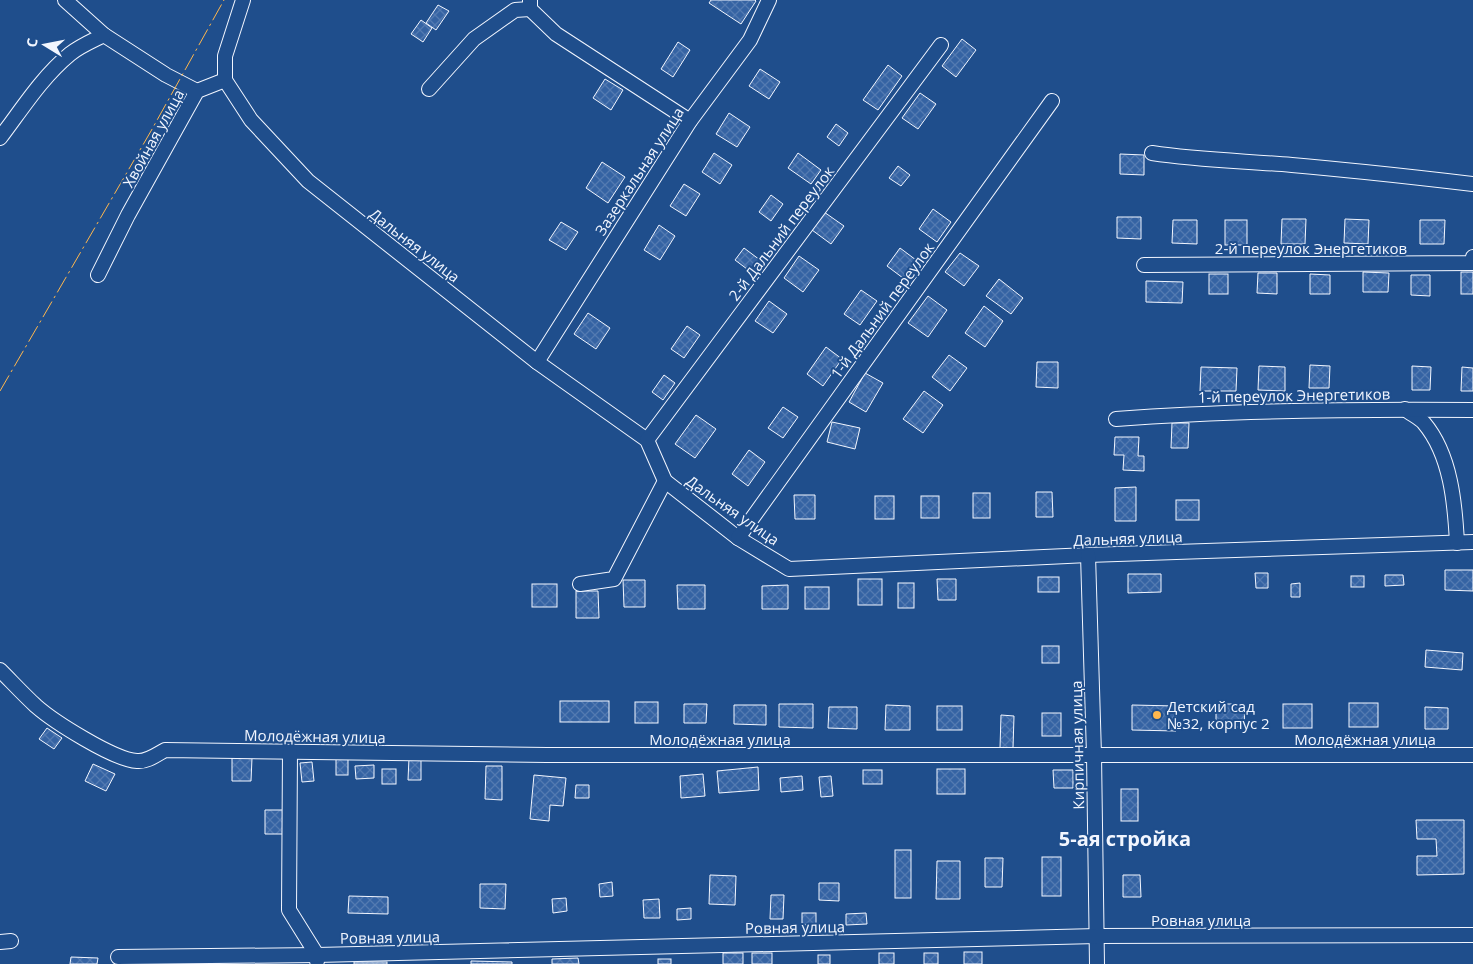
<svg xmlns="http://www.w3.org/2000/svg" width="1473" height="964" viewBox="0 0 1473 964" font-family="'Open Sans',sans-serif">
<style>
.building{fill:url(#building-cross-hatch);stroke:#f2f6ff}
.lines{fill:none;stroke-linecap:round;stroke-linejoin:round}
.minor-casing{stroke:#f2f6ff;stroke-width:16}
.minor{stroke:#1f4e8c;stroke-width:14}
.power{stroke:#ffb74d;stroke-width:1;stroke-dasharray:18 4 2.5 4;stroke-linecap:butt}
.poi-dot{fill:#ffb74d;stroke:#1f4e8c;stroke-width:2}
.labels{text-anchor:middle;dominant-baseline:central;stroke-width:4;stroke-linejoin:round;paint-order:stroke}
.street-label{font-size:15px;fill:#f2f6ff;stroke:#1f4e8c}
.poi-label{font-size:15px;fill:#f2f6ff;stroke:#1f4e8c;text-anchor:start}
.district-label{font-size:20px;font-weight:bold;fill:#f2f6ff;stroke:#1f4e8c}
</style>
<defs>
<pattern id="building-cross-hatch" width="8" height="8" patternUnits="userSpaceOnUse" patternTransform="scale(1.25)"><rect width="8" height="8" fill="#3563a3"/><path d="M0 0l8 8M0 8l8-8" fill="none" stroke="#537ab1"/></pattern>
</defs>
<rect width="100%" height="100%" fill="#1f4e8c"/>
<g class="building">
<polygon points="711,0 755,0 756,1 741,24 709,3"/>
<polygon points="438,5 449,11 436,30 426,23"/>
<polygon points="421,20 432,28 423,42 411,34"/>
<polygon points="962,39 976,50 956,77 942,66"/>
<polygon points="678,42 690,50 673,77 661,69"/>
<polygon points="888,65 902,76 878,110 863,100"/>
<polygon points="760,69 780,82 769,99 749,86"/>
<polygon points="605,79 623,90 611,110 593,98"/>
<polygon points="920,93 936,104 918,129 902,118"/>
<polygon points="729,113 750,127 737,147 716,134"/>
<polygon points="836,124 848,133 839,146 827,137"/>
<polygon points="714,153 732,165 720,184 702,172"/>
<polygon points="798,153 821,170 811,184 788,168"/>
<polygon points="1120,154 1144,155 1144,175 1120,174"/>
<polygon points="602,162 625,177 608,203 586,188"/>
<polygon points="898,166 910,175 901,186 889,178"/>
<polygon points="684,184 700,194 686,216 670,206"/>
<polygon points="771,195 783,204 771,221 759,212"/>
<polygon points="933,209 951,222 937,242 919,229"/>
<polygon points="824,212 844,226 831,244 812,230"/>
<polygon points="1117,217 1141,217 1141,239 1117,238"/>
<polygon points="1282,219 1306,219 1305,244 1281,244"/>
<polygon points="1345,219 1369,220 1368,244 1344,243"/>
<polygon points="1173,220 1197,220 1197,244 1172,243"/>
<rect x="1225" y="220" width="22" height="25"/>
<polygon points="1420,220 1445,220 1444,244 1420,244"/>
<polygon points="561,222 578,232 566,250 549,240"/>
<polygon points="659,225 675,236 660,260 644,250"/>
<polygon points="744,248 760,260 751,272 735,260"/>
<polygon points="900,248 916,260 903,278 887,266"/>
<polygon points="960,253 979,266 964,286 945,272"/>
<polygon points="799,256 819,270 803,292 784,278"/>
<polygon points="1363,272 1389,273 1388,292 1363,292"/>
<rect x="1461" y="272" width="12" height="22"/>
<polygon points="1258,273 1277,273 1277,294 1257,293"/>
<rect x="1209" y="274" width="19" height="20"/>
<polygon points="1310,274 1330,275 1330,294 1310,294"/>
<polygon points="1411,275 1430,275 1430,296 1411,295"/>
<polygon points="999,279 1023,298 1011,314 986,296"/>
<polygon points="1146,281 1183,282 1182,303 1146,302"/>
<polygon points="861,290 877,301 860,325 844,314"/>
<polygon points="928,296 947,310 928,337 908,323"/>
<polygon points="769,301 787,314 773,333 755,321"/>
<polygon points="984,306 1003,321 985,347 965,333"/>
<polygon points="588,313 610,328 596,349 574,334"/>
<polygon points="687,326 700,335 684,358 671,349"/>
<polygon points="826,347 842,359 823,386 807,374"/>
<polygon points="949,355 967,368 950,391 932,377"/>
<polygon points="1037,362 1058,362 1058,388 1036,387"/>
<polygon points="1310,365 1330,366 1329,388 1309,388"/>
<polygon points="1259,366 1285,367 1285,391 1258,390"/>
<polygon points="1412,366 1431,367 1430,390 1412,390"/>
<polygon points="1201,367 1237,368 1236,391 1200,391"/>
<polygon points="1462,367 1473,368 1473,391 1461,391"/>
<polygon points="865,373 883,383 866,412 849,402"/>
<polygon points="664,375 675,383 663,400 652,392"/>
<polygon points="924,391 943,405 923,433 903,419"/>
<polygon points="783,407 798,417 783,438 768,428"/>
<polygon points="696,415 716,429 695,458 675,444"/>
<polygon points="832,422 860,428 855,449 827,442"/>
<polygon points="1172,423 1189,423 1188,448 1171,448"/>
<polygon points="1115,437 1139,437 1138,456 1144,456 1144,471 1123,470 1124,455 1114,455"/>
<polygon points="749,450 765,462 748,486 732,474"/>
<polygon points="1136,487 1136,521 1115,521 1115,488"/>
<polygon points="1036,492 1052,492 1053,517 1036,517"/>
<rect x="973" y="493" width="17" height="25"/>
<polygon points="794,495 815,495 815,519 795,519"/>
<rect x="875" y="496" width="19" height="23"/>
<rect x="921" y="496" width="18" height="22"/>
<rect x="1176" y="500" width="23" height="20"/>
<polygon points="1445,570 1473,570 1473,591 1445,590"/>
<polygon points="1255,573 1268,573 1268,588 1256,588"/>
<polygon points="1128,574 1161,574 1161,592 1128,593"/>
<polygon points="1385,575 1403,575 1404,585 1385,586"/>
<rect x="1351" y="576" width="13" height="11"/>
<rect x="1038" y="577" width="21" height="15"/>
<rect x="858" y="579" width="24" height="26"/>
<polygon points="937,579 956,579 956,600 938,600"/>
<polygon points="623,580 645,580 645,607 624,607"/>
<rect x="898" y="583" width="16" height="25"/>
<polygon points="1300,583 1300,597 1291,597 1291,584"/>
<rect x="532" y="584" width="25" height="23"/>
<polygon points="677,585 705,585 705,609 678,609"/>
<polygon points="788,585 788,609 762,609 762,586"/>
<rect x="805" y="587" width="24" height="22"/>
<polygon points="576,591 598,591 599,618 576,618"/>
<rect x="1042" y="646" width="17" height="17"/>
<polygon points="1426,650 1463,653 1462,670 1425,667"/>
<rect x="560" y="701" width="49" height="21"/>
<rect x="635" y="702" width="23" height="21"/>
<rect x="1349" y="703" width="29" height="24"/>
<polygon points="684,704 707,704 706,723 684,723"/>
<polygon points="779,704 813,704 813,728 779,727"/>
<polygon points="1216,704 1245,704 1244,727 1216,727"/>
<rect x="1283" y="704" width="29" height="24"/>
<polygon points="734,705 766,705 766,725 734,724"/>
<polygon points="886,705 910,706 910,730 885,730"/>
<polygon points="1132,705 1176,706 1176,731 1132,730"/>
<rect x="937" y="706" width="25" height="24"/>
<polygon points="829,707 857,707 857,729 828,728"/>
<polygon points="1425,707 1448,708 1448,729 1425,729"/>
<rect x="1042" y="713" width="19" height="23"/>
<polygon points="1001,715 1014,716 1013,748 1000,748"/>
<polygon points="47,728 62,738 54,749 39,739"/>
<rect x="336" y="756" width="12" height="19"/>
<polygon points="232,758 252,758 251,781 232,781"/>
<polygon points="409,758 421,758 421,780 408,780"/>
<polygon points="312,762 314,781 302,782 300,763"/>
<polygon points="93,764 115,774 106,791 85,781"/>
<polygon points="374,765 374,778 356,779 355,766"/>
<polygon points="486,766 502,766 502,800 485,799"/>
<polygon points="758,767 759,790 719,793 717,771"/>
<rect x="382" y="769" width="14" height="15"/>
<rect x="937" y="769" width="28" height="25"/>
<rect x="863" y="770" width="19" height="14"/>
<polygon points="1053,770 1073,770 1073,788 1054,788"/>
<polygon points="703,774 705,796 681,798 680,776"/>
<polygon points="534,775 566,778 563,806 550,805 549,821 530,819"/>
<polygon points="802,776 803,790 781,792 780,778"/>
<polygon points="831,776 833,796 821,797 819,777"/>
<polygon points="576,785 589,785 589,798 575,798"/>
<rect x="1121" y="789" width="17" height="32"/>
<polygon points="265,810 285,810 284,834 265,834"/>
<polygon points="1416,820 1464,820 1464,874 1417,875 1417,856 1437,856 1436,839 1417,839"/>
<rect x="895" y="850" width="16" height="48"/>
<rect x="1042" y="857" width="19" height="39"/>
<polygon points="985,858 1003,858 1002,887 985,887"/>
<polygon points="937,861 960,861 960,899 936,899"/>
<polygon points="710,875 736,876 735,905 709,904"/>
<polygon points="1123,875 1140,875 1141,897 1123,897"/>
<polygon points="612,882 613,896 600,897 599,884"/>
<polygon points="819,883 839,883 839,901 819,900"/>
<polygon points="480,884 506,884 505,909 480,908"/>
<polygon points="771,895 784,895 783,919 770,919"/>
<polygon points="349,896 388,897 388,914 348,913"/>
<polygon points="566,898 567,911 553,913 552,899"/>
<polygon points="659,899 660,918 644,918 643,900"/>
<polygon points="691,908 691,919 677,920 677,909"/>
<rect x="802" y="913" width="14" height="12"/>
<polygon points="866,913 867,924 846,925 846,914"/>
<rect x="964" y="952" width="18" height="12"/>
<rect x="723" y="953" width="20" height="11"/>
<rect x="752" y="953" width="20" height="11"/>
<rect x="879" y="953" width="15" height="11"/>
<rect x="924" y="953" width="14" height="11"/>
<rect x="818" y="955" width="12" height="9"/>
<polygon points="71,957 98,958 97,964 70,964"/>
<polygon points="578,958 579,964 552,964 552,959"/>
<rect x="658" y="959" width="13" height="5"/>
<polygon points="471,961 512,962 512,964 471,964"/>
<rect x="354" y="962" width="33" height="2"/>
</g>
<g class="lines">
<defs>
<g id="minor">
<polyline points="65,0 104,35 166,75 197,91"/>
<polyline points="530,0 530,9 556,34 690,121"/>
<polyline points="225,80 251,120 308,181 537,362 647,440 665,481 738,538 789,569 1088,555 1473,542"/>
<polyline points="429,89 474,39 515,10 530,9"/>
<path d="M0,138C22,109 42,77 70,54C80,46 92,41 104,35"/>
<path d="M1152,153C1198,160 1245,161 1292,165C1352,170 1413,177 1473,184"/>
<polyline points="1144,265 1472,263 1473,257"/>
<polyline points="98,275 128,215 197,91 225,80 225,56 243,0"/>
<polyline points="537,362 690,121 750,40 769,0"/>
<path d="M1405,409C1411,414 1420,418 1424,423C1451,455 1455,504 1457,543"/>
<path d="M1116,419C1235,410 1354,409 1473,410"/>
<polyline points="647,440 941,45"/>
<polyline points="738,538 1052,101"/>
<polyline points="1088,555 1094,755 1097,964"/>
<polyline points="580,584 614,579 665,481"/>
<path d="M0,670C12,682 23,694 36,706C53,721 114,760 137,761C147,762 156,755 165,750L547,755H1473"/>
<polyline points="290,752 289,910 317,955 317,961"/>
<polyline points="0,942 11,941"/>
<polyline points="118,957 317,955 1097,936 1473,935"/>
</g>
</defs>
<use href="#minor" class="minor-casing"/>
<use href="#minor" class="minor"/>
<polyline class="power" points="0,391 151,131 224,0"/>
</g>
<circle class="poi-dot" cx="1157" cy="715" r="5"/>
<g class="labels">
<g class="street-label">
<text transform="translate(153 138) rotate(-61)">Хвойная улица</text>
<text transform="translate(639 171) rotate(-57)">Зазеркальная улица</text>
<text transform="translate(781 233) rotate(-53)">2-й Дальний переулок</text>
<text transform="translate(415 245) rotate(38)">Дальняя улица</text>
<text x="1311" y="248">2-й переулок Энергетиков</text>
<text transform="translate(882 310) rotate(-54)">1-й Дальний переулок</text>
<text transform="translate(1294 395) rotate(-1)">1-й переулок Энергетиков</text>
<text transform="translate(733 510) rotate(35)">Дальняя улица</text>
<text transform="translate(1128 538) rotate(-2)">Дальняя улица</text>
<text transform="translate(315 736) rotate(1)">Молодёжная улица</text>
<text x="720" y="739">Молодёжная улица</text>
<text x="1365" y="739">Молодёжная улица</text>
<text transform="translate(1077 745) rotate(-91)">Кирпичная улица</text>
<text x="1201" y="920">Ровная улица</text>
<text transform="translate(795 927) rotate(-1)">Ровная улица</text>
<text transform="translate(390 937) rotate(-1)">Ровная улица</text>
</g>
<g class="poi-label">
<text x="1167" y="706">Детский сад<tspan x="1167" dy="17">№32, корпус 2</tspan></text>
</g>
<g class="district-label">
<text x="1125" y="838">5-ая стройка</text>
</g>
</g>
<g transform="translate(45 45) rotate(280)" stroke="#1f4e8c" stroke-width="4" paint-order="stroke">
<path d="M0-4L9 19L0 12L-9 19Z" fill="#f2f6ff"/>
<text y="-8" font-size="14" font-weight="bold" text-anchor="middle" fill="#f2f6ff">С</text>
</g>
</svg>
